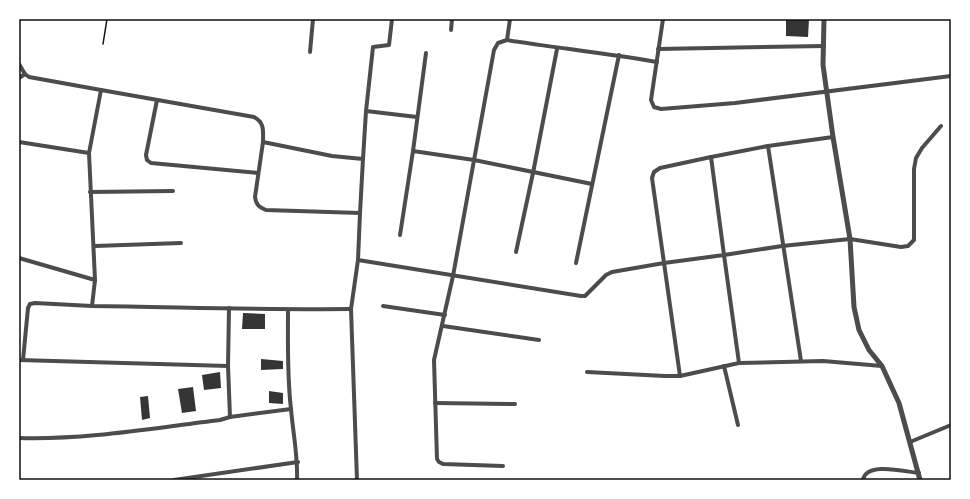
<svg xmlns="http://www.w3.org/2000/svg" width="970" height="499" viewBox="0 0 970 499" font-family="Commissioner,sans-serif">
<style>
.building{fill:#353535}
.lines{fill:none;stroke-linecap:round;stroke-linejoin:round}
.path{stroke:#111;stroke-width:1.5}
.minor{stroke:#4c4c4c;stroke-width:4}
.tertiary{stroke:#4c4c4c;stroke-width:5}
.neatline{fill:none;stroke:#111;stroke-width:1.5}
</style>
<rect width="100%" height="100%" fill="#fff"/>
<g class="building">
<polygon points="786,19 809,19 808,37 786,36"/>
<polygon points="243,313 265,314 265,329 242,329"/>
<polygon points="261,359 283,361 283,369 261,370"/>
<polygon points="220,372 221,388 204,390 202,375"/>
<polygon points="193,387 196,411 182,413 178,389"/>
<polygon points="269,391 283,393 283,404 269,403"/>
<polygon points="148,396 150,418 142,420 140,397"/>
</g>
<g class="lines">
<polyline class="path" points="103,44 107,19"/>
<g class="minor">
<polyline points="663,19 651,100 654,107 661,109 735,103 951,76"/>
<polyline points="451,30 452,19"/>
<path d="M507,40C557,48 607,53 657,62"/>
<polyline points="658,49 824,46"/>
<polyline points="310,52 313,19"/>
<polyline points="19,64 25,74 29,77 101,90"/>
<polyline points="19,78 25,74"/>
<polyline points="157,100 146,155 147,160 151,163 258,173"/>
<polyline points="366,111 373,47 389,45 392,19"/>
<polyline points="19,142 89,153"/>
<polyline points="768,146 801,361"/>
<polyline points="413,151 426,53"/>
<polyline points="711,157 768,146 833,137"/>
<path d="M363,159L360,213L266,210C259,207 256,205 255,197L263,142L332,156L363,159L366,111L417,117"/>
<polyline points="90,192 173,191"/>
<polyline points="360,213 358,260 581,296 585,296 606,275 612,272 664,263 724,255 711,157 660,168 654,172 652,178 680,376"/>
<polyline points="400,235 413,151 474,160 592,184"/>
<polyline points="95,246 181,243"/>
<polyline points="516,252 533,173 557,49"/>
<path d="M19,258L95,280L92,306C178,307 265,310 351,309"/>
<polyline points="576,263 619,55"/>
<path d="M95,280L89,153L101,90L254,117C265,123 263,131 263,142"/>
<polyline points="383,306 445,315"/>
<path d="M288,310C288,343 287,376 291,409C293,433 298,456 297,480"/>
<polyline points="443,326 539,340"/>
<polyline points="19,360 228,366"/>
<polyline points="23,360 28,308 30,304 35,303 92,306"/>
<polyline points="739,363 724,255 782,246 850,239 901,247 908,246 914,240 914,169 916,158 922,148 941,126"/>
<polyline points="724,366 738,425"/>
<polyline points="587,372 665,376 680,376 739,363 823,361 882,366"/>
<polyline points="435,403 515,404"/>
<polyline points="230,417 291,409"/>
<path d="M19,438C86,440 153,428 220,420L230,417L228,366L229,308"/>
<polyline points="910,442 951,425"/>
<polyline points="503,466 443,464 439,462 437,459 434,360 453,276 494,50 498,43 507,40 510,19"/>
<polyline points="174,480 298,462"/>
<polyline points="357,480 351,309 358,260"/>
<path d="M863,480C866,461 906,472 919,473"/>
</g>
<polyline class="tertiary" points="824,19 823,65 833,137 850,239 854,307 859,330 869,350 882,366 899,403 920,480"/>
</g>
<rect width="970" height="499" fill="none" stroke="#ffffff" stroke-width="40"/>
<rect x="20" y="20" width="930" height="459" class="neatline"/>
</svg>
